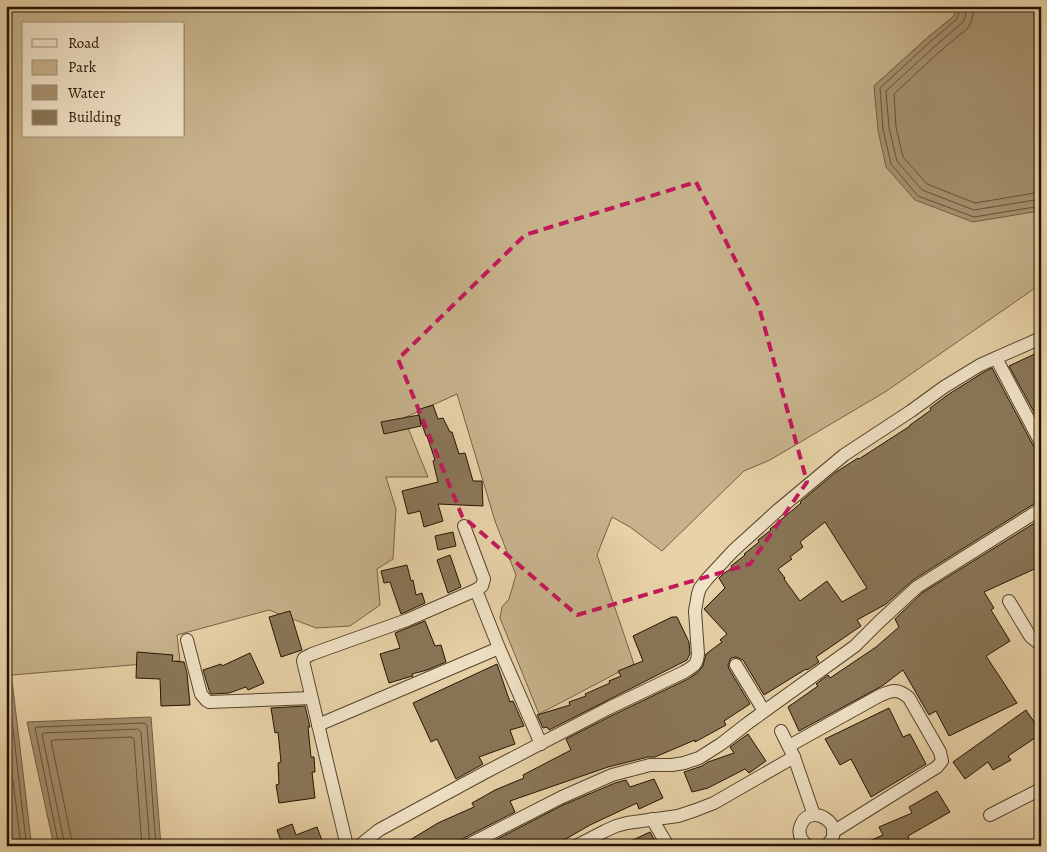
<svg xmlns="http://www.w3.org/2000/svg" width="1047" height="852" viewBox="0 0 1047 852" font-family="Alegreya,serif">
<style>
.green{fill:#c7b28b;stroke:#756246;fill-rule:evenodd}
.water{fill:#a5916f;stroke:#715f43}
.lines{fill:none;stroke-linecap:round;stroke-linejoin:round}
.shore{stroke:#645238;stroke-width:1}
.building{fill:#897657;stroke:#231300;fill-rule:evenodd}
.street-casing{stroke:#54432a;stroke-width:14}
.street{stroke:#f0e2c6;stroke-width:12}
.marked{fill:none;stroke:#c2185b;stroke-width:4;stroke-dasharray:10 6;stroke-linejoin:round}
</style>
<rect width="100%" height="100%" fill="#e8d2a8"/>
<filter id="stains"><feTurbulence type="fractalNoise" baseFrequency=".004" numOctaves="4"/><feColorMatrix values="0 0 0 0 .2 0 0 0 0 .09 0 0 0 0 .02 0 0 0 .5 -.17"/></filter>
<radialGradient id="worn" r=".72"><stop offset=".6" stop-color="#630" stop-opacity="0"/><stop offset="1" stop-color="#630" stop-opacity=".3"/></radialGradient>
<path class="green" d="M6,6H956L954,16L927,38L874,86L1039,211L1041,209V284L885,392L770,460L744,471L662,551L630,527L612,517L597,555L634,664L539,714L500,618L502,607L509,599L516,575L495,521L457,394L404,418L428,477H386L396,509L393,559L377,569L380,605L350,626L316,628L269,610L177,635L180,661L12,675L6,629ZM24,24H184V136H24Z"/>
<g class="water">
<polygon points="956,6 1041,6 1041,209 1039,211 973,222 915,200 886,167 878,130 874,86 927,38 954,16"/>
<polygon points="6,630 31,840 33,846 6,846"/>
<polygon points="151,717 161,846 54,846 27,722"/>
</g>
<g class="lines">
<g class="shore">
<polyline points="960,6 957,19 930,42 880,88 883,129 891,164 918,196 974,217 1041,206"/>
<polyline points="967,6 965,18 962,23 934,47 886,91 889,128 897,161 922,190 974,210 1041,199"/>
<polyline points="974,6 972,20 968,28 939,52 894,94 896,127 903,157 927,184 975,203 1041,192"/>
<polyline points="6,668 26,841 28,846"/>
<polyline points="6,722 21,846"/>
<polyline points="6,787 13,846"/>
<polyline points="59,846 35,728 37,727 144,723 147,725 156,846"/>
<polyline points="65,846 42,734 44,733 138,729 141,732 150,846"/>
<polyline points="73,846 51,741 54,740 131,737 134,739 142,846"/>
</g>
</g>
<g class="building">
<polygon points="1041,351 1041,425 1009,366"/>
<path d="M992,368L1034,447L1037,450L1041,451V501L1037,502L913,580L886,604L857,620L861,626L816,657L819,662L807,670L806,669L764,695L743,660L736,657L731,658L728,665L729,669L750,704L724,721L726,725L695,742V740L655,757H648L608,767L510,801L515,812L462,839L459,842L458,846H400L438,823L474,807L472,803L495,790L524,778L523,775L571,750L566,739L613,715L688,679L697,673L703,666L706,654L722,642L720,640L727,634L704,609L725,588L719,578L723,574L732,568L731,566L745,555L744,554L759,542L758,540L771,530L770,529L801,503L800,502L836,472L858,458L859,459L910,426V425L931,410L930,408L949,394L984,372ZM825,522L867,588L842,602L827,581L800,601L784,579L785,578L778,569L792,559L790,557L803,547L800,542Z"/>
<polygon points="433,405 438,419 443,418 450,432 452,432 459,454 465,453 473,481 482,481 483,506 438,504 443,521 424,527 420,511 408,514 402,491 438,482 433,461 435,460 427,436 426,436 417,410"/>
<polygon points="419,415 421,426 384,434 381,422"/>
<polygon points="1041,519 1041,566 984,592 994,608 991,610 1010,641 986,656 1017,703 949,736 936,711 929,715 903,670 882,686 799,731 788,707 818,686 816,684 828,675 830,678 876,647 899,627 895,619 922,593"/>
<polygon points="453,532 456,546 438,550 435,536"/>
<polygon points="450,555 461,587 448,593 437,560"/>
<polygon points="407,565 411,581 413,580 416,595 422,593 425,603 401,614 390,582 384,583 381,571"/>
<polygon points="290,611 302,650 281,657 269,617"/>
<polygon points="672,617 677,617 689,642 690,654 687,660 549,730 547,727 543,728 537,715 570,705 569,702 586,696 585,694 610,683 609,681 621,676 618,671 643,661 633,636"/>
<polygon points="425,621 435,646 441,645 446,662 427,670 412,674 413,676 409,677 389,683 380,654 400,648 395,633"/>
<polygon points="137,652 173,655 172,661 184,662 187,673 190,705 161,706 160,679 136,678"/>
<polygon points="250,653 264,683 248,690 246,687 229,693 211,694 209,690 203,670 221,664 222,666"/>
<polygon points="497,664 510,702 513,701 524,726 510,730 515,744 479,757 483,764 456,779 437,739 431,742 413,703"/>
<polygon points="305,706 310,727 308,727 311,757 314,757 315,772 312,772 315,798 279,803 276,785 279,784 278,763 281,762 278,732 275,733 271,708"/>
<polygon points="889,708 903,737 910,734 926,764 871,797 851,759 840,765 825,739"/>
<polygon points="1026,710 1041,732 1041,734 1008,756 1011,760 993,770 988,762 965,779 953,762"/>
<polygon points="748,734 766,761 749,773 745,769 708,788 692,792 684,772 702,766 708,762 734,753 730,747"/>
<polygon points="654,779 663,798 639,809 637,803 590,825 564,840 551,846 484,846 563,805 615,783 626,780 630,787"/>
<polygon points="937,791 950,812 908,836 909,839 892,846 858,846 883,835 879,827 912,813 909,807"/>
<polygon points="292,824 296,835 317,827 324,846 271,846 281,841 277,830"/>
<polygon points="650,832 658,846 620,846"/>
</g>
<g class="lines">
<defs>
<g id="street">
<polyline points="996,358 1041,443"/>
<polyline points="464,526 484,579 482,586 476,590 499,648 541,744"/>
<polyline points="1009,601 1030,636 1041,645"/>
<polyline points="187,640 201,694 206,700 209,702 311,698"/>
<polyline points="736,665 764,711"/>
<polyline points="318,725 499,648"/>
<polyline points="781,731 794,757 814,815"/>
<path d="M789,746L879,696C892,690 898,688 909,698L940,752L942,761L937,767L833,832"/>
<polyline points="990,815 1041,789"/>
<polyline points="652,819 668,846"/>
<polyline points="347,846 303,661 304,658 312,654 407,620 476,590"/>
<path d="M359,846L379,830L484,773L609,708L684,672C694,666 697,665 698,654L695,611L698,594L700,588L707,579L733,551L778,510L844,455L911,411L944,387L980,365L1041,338"/>
<polyline points="466,846 562,797 612,775 650,765 672,765 684,763 699,758 721,744 748,723 855,646 880,621 917,587 1041,509"/>
<polyline points="576,846 605,831 616,826 627,823 678,816 696,810 714,803 794,757"/>
<path d="M807,846C802,841 798,835 800,828C807,799 851,825 826,846"/>
</g>
</defs>
<use href="#street" class="street-casing"/>
<use href="#street" class="street"/>
</g>
<path class="marked" d="M696,182L759,307L807,482L750,564L577,615L462,516L398,359L525,235Z"/>
<rect width="1047" height="852" fill="none" stroke="#e8d2a8" stroke-width="25"/>
<rect x="8" y="8" width="1032" height="837" fill="none" stroke="#231300" stroke-width="2.5"/>
<rect x="12" y="12" width="1022" height="827" fill="none" stroke="#231300"/>
<rect x="22" y="22" width="162" height="115" fill="#f0e2c6" stroke="#9e8f77"/>
<rect x="32" y="39" width="25" height="8" fill="#f0e2c6" stroke="#9e8f77"/>
<text x="68" y="48" font-size="15" fill="#231300">Road</text>
<rect x="32" y="60" width="25" height="15" fill="#c7b28b" stroke="#9e8f77"/>
<text x="68" y="72" font-size="15" fill="#231300">Park</text>
<rect x="32" y="85" width="25" height="15" fill="#a5916f" stroke="#9e8f77"/>
<text x="68" y="98" font-size="15" fill="#231300">Water</text>
<rect x="32" y="110" width="25" height="15" fill="#897657" stroke="#9e8f77"/>
<text x="68" y="122" font-size="15" fill="#231300">Building</text>
<rect width="100%" height="100%" filter="url(#stains)"/>
<rect width="100%" height="100%" fill="url(#worn)"/>
</svg>
